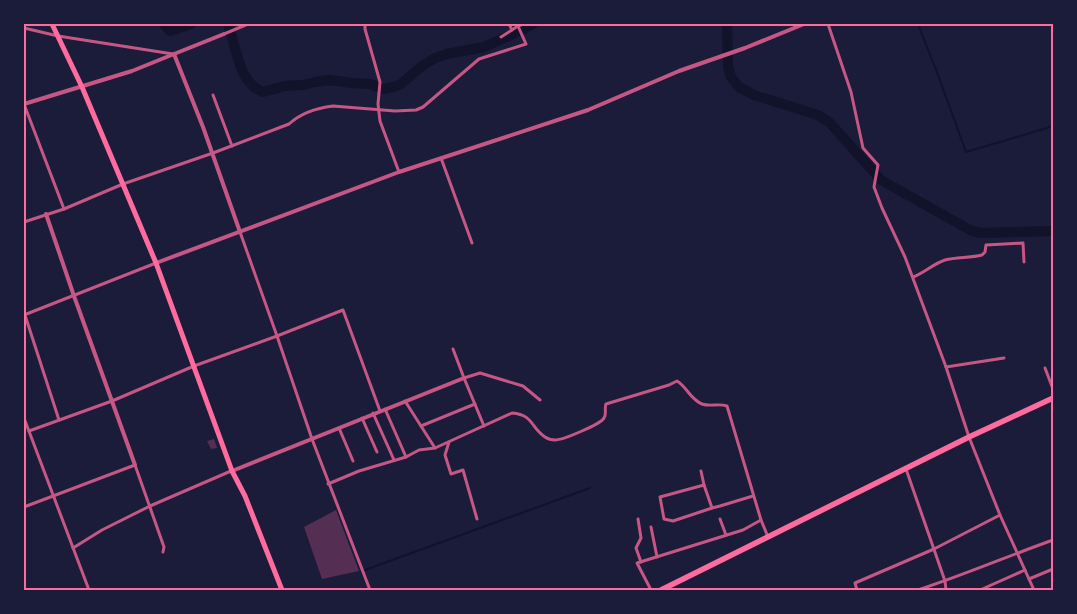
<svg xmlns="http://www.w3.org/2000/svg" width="1077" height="614" viewBox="0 0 1077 614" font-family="Mulish,sans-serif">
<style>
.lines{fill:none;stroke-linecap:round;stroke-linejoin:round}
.stream{stroke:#12122b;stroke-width:2}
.river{stroke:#12122b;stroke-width:10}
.building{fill:#542f53}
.minor{stroke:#c65784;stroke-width:3}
.tertiary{stroke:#c65784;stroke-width:4}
.primary{stroke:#ff6b9d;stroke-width:5}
.trunk{stroke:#ff6b9d;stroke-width:5.5}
.neatline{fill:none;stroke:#ff6b9d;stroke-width:2}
</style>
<rect width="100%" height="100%" fill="#1b1b3a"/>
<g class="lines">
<g class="stream">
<polyline points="918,24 938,75 966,152 1047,128 1053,125"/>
<polyline points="365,570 590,488"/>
</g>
<g class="river">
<polyline points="164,24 170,31 191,24"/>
<path d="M228,24C236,45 238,83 263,92L285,86L303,85L315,82L329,80L352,83L370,84L383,89L394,87L401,84L422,66L435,58L447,54L484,47L515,33L533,24"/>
<polyline points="727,24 728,67 731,77 739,87 754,95 818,115 830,123 881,180 972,231 981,233 1053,231"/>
</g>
</g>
<g class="building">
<polygon points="214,439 217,448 211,449 207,441"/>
<polygon points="336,510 359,571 322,579 304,527"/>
</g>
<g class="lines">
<g class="minor">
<polyline points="365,24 365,29 380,82 378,104 380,121 399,172"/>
<polyline points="509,24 512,30"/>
<polyline points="828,24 851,92 863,148 878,165 874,187 882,208 905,257 946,367 969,437 1000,515 1034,590"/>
<polyline points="24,28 58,36 173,54"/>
<polyline points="224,34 248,24"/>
<polyline points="501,37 518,26"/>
<polyline points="213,95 232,146"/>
<polyline points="24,104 64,209"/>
<polyline points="441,158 472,243"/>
<path d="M24,222L64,209L123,184L213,153L289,124C301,113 317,108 333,106L395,111L416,110L423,107L479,59L526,44L518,26L523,24"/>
<polyline points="240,232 277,336 312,439 370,590"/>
<path d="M913,277C924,273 933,264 945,260C957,257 970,258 982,255L985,252L986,245L1023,243L1024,262"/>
<polyline points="24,312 59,420"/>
<polyline points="24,315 156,263"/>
<polyline points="453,349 464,378 480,373 523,386 540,400"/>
<polyline points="946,367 1004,358"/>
<polyline points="1045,368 1053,389"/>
<polyline points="464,378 484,426"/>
<polyline points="405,401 435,448"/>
<polyline points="385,409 406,457"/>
<polyline points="373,413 394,460"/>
<polyline points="24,418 89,590"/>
<polyline points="362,418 377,452"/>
<polyline points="421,426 475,404"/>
<polyline points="339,428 353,461"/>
<polyline points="29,431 112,401 194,366 277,336 343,310 380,411"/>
<polyline points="449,442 445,455 451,474 463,470 477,519"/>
<polyline points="906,469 945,581 946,590"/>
<polyline points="701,471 704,485 712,508"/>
<path d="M328,484L359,471L406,457L419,450L435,448L512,413C534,415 530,427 545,437C548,439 552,440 555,440C563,440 601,424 604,418C607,414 604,408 606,404L669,385L677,381C687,387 690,399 702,404C710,407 719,403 727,406L761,520L768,537"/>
<polyline points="704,485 660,497 664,519 673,521 712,508 720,506 753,496"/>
<polyline points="24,507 135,465 164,547 163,552"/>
<polyline points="638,519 641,538 636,548 641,562"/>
<polyline points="720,519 726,535"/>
<polyline points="651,527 657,557"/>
<polyline points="73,548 102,530 150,506 231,471"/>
<polyline points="1029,579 1053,569"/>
<polyline points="651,590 637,563 743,530 761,520"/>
<polyline points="857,590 855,583 934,549 1000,515"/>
<path d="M918,590C964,575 1008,556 1053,540"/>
<polyline points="980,590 1025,570"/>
</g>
<g class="tertiary">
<polyline points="174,54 224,34"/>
<polyline points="24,104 132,71 174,54 203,127 240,232"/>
<polyline points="46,214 74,296 135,465"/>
<polyline points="156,263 399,172 588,110 679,71 745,48 804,24"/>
<polyline points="232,471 464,378"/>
</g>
<polyline class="primary" points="52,24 82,87 156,263 232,471 245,496 282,590"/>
<polyline class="trunk" points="661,590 969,437 1053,398"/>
</g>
<rect width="1077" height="614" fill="none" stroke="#1b1b3a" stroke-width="50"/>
<rect x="25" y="25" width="1027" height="564" class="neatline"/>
</svg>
